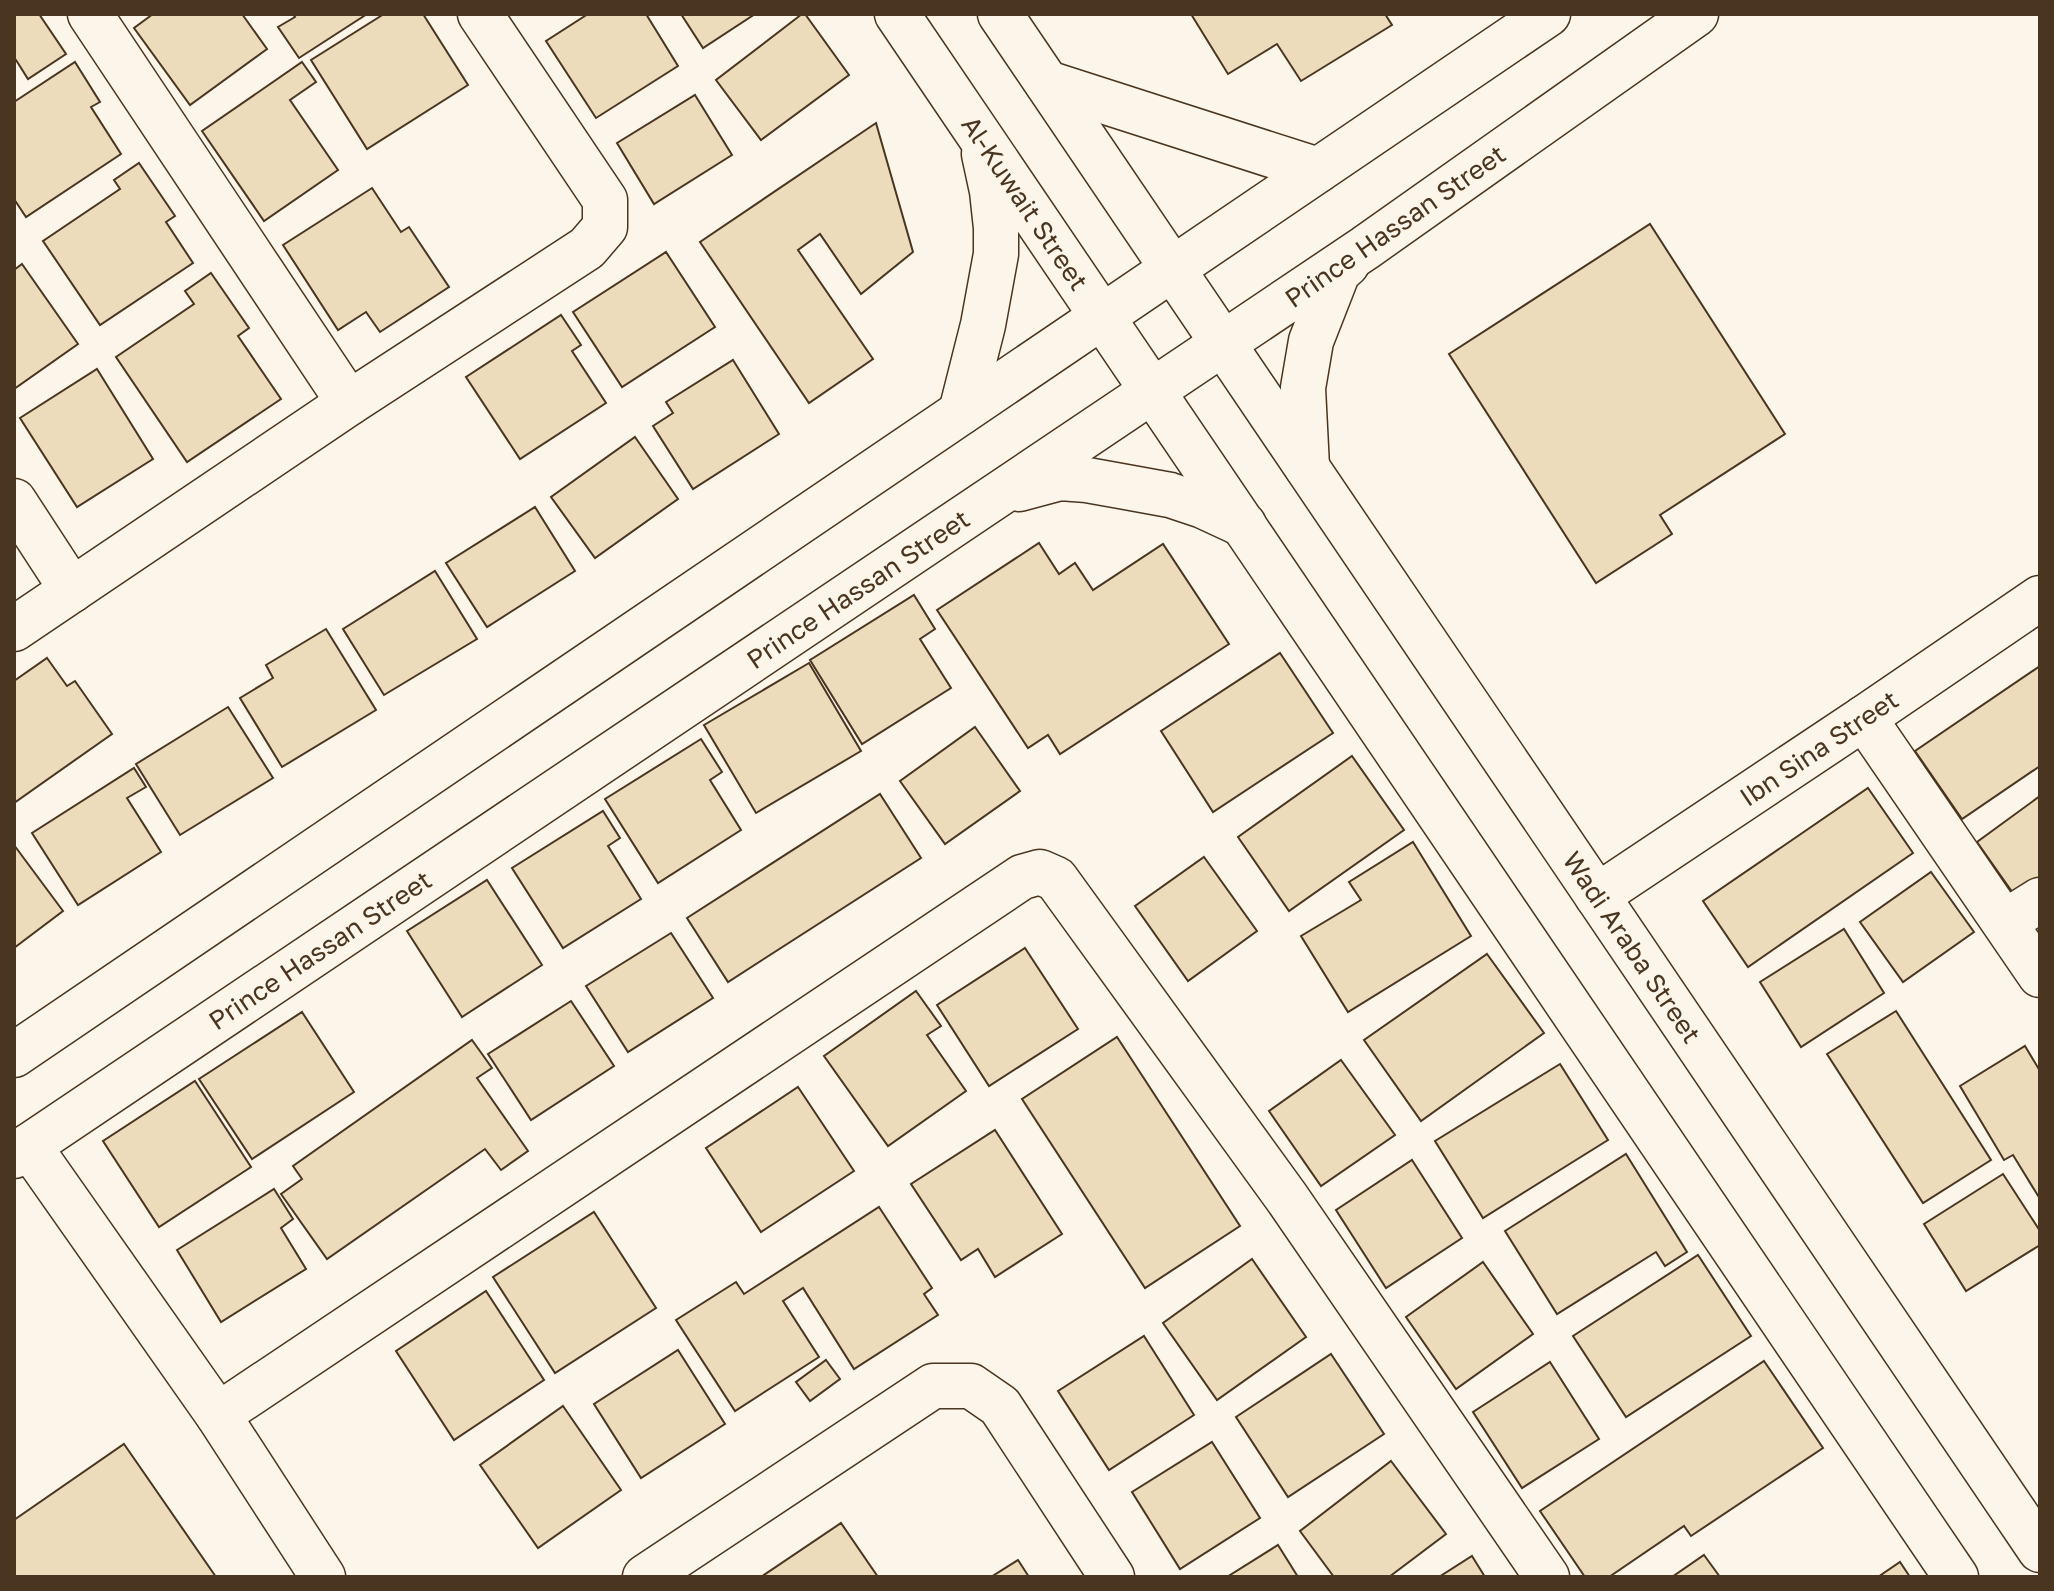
<svg xmlns="http://www.w3.org/2000/svg" width="2054" height="1591" viewBox="0 0 2054 1591" font-family="'Golos Text',sans-serif">
<style>
.building{fill:#ecdcbc;stroke:#4a3520;stroke-width:2}
.lines{fill:none;stroke-linecap:round;stroke-linejoin:round}
.minor-casing{stroke:#4a3520;stroke-width:47}
.major-casing{stroke:#4a3520;stroke-width:47}
.minor{stroke:#fbf6e9;stroke-width:44}
.major{stroke:#fbf6e9;stroke-width:44}
.labels{text-anchor:middle;dominant-baseline:central;stroke-width:6;stroke-linejoin:round;paint-order:stroke}
.street-label{font-size:26px;fill:#4a3520;stroke:#fbf6e9}
</style>
<rect width="100%" height="100%" fill="#fbf6e9"/>
<g class="building">
<polygon points="14,14 39,14 66,54 28,79 16,60 14,61"/>
<polygon points="153,14 242,14 267,49 190,105 134,28"/>
<polygon points="293,14 367,14 299,58 278,27 295,17"/>
<polygon points="384,14 423,14 468,85 367,149 311,60"/>
<polygon points="588,14 646,14 678,66 596,118 546,41"/>
<polygon points="681,14 755,14 703,48"/>
<polygon points="802,14 805,14 849,75 761,140 716,80"/>
<polygon points="1191,14 1385,14 1392,25 1301,81 1277,44 1228,74"/>
<polygon points="75,62 100,102 91,107 121,154 26,217 14,199 14,102"/>
<polygon points="302,62 316,82 290,100 338,170 264,221 202,131"/>
<polygon points="695,95 732,155 654,204 617,143"/>
<polygon points="876,123 913,252 861,294 820,234 798,250 873,359 809,403 700,242"/>
<polygon points="139,163 175,216 166,222 193,263 100,325 43,241 120,189 114,180"/>
<polygon points="372,188 401,232 409,227 449,287 380,332 366,312 338,330 283,245"/>
<polygon points="1650,224 1785,434 1660,515 1672,534 1596,583 1449,354"/>
<polygon points="666,252 715,327 622,387 573,312"/>
<polygon points="22,264 78,344 14,389 14,270"/>
<polygon points="211,273 249,328 238,336 281,399 187,462 116,357 194,304 185,291"/>
<polygon points="561,315 581,345 572,351 606,403 520,459 466,377"/>
<polygon points="733,360 779,434 693,489 653,426 673,413 666,402"/>
<polygon points="97,369 153,459 77,507 20,418"/>
<polygon points="635,437 678,499 595,558 551,497"/>
<polygon points="535,507 575,571 487,627 446,563"/>
<polygon points="1039,543 1059,574 1075,563 1093,590 1163,544 1229,644 1060,754 1048,735 1028,748 937,610"/>
<polygon points="435,571 477,639 384,695 343,629"/>
<polygon points="914,595 935,629 920,639 951,688 862,744 810,660"/>
<polygon points="326,629 376,710 282,767 240,698 273,678 266,665"/>
<polygon points="1280,653 1333,733 1213,812 1161,731"/>
<polygon points="47,658 67,686 75,681 112,734 14,803 14,681"/>
<polygon points="809,663 861,751 756,813 704,725"/>
<polygon points="2040,666 2040,766 1962,819 1915,751"/>
<polygon points="228,707 273,778 180,835 136,764"/>
<polygon points="975,727 1020,791 945,844 900,781"/>
<polygon points="701,739 722,772 710,780 741,830 658,883 605,799"/>
<polygon points="1352,756 1404,830 1289,911 1238,837"/>
<polygon points="134,768 146,787 127,798 161,852 78,905 32,833"/>
<polygon points="1868,788 1913,853 1748,967 1703,901"/>
<polygon points="880,794 921,858 728,982 687,918"/>
<polygon points="2040,796 2040,888 2020,903 1977,842"/>
<polygon points="603,811 620,838 608,846 641,899 563,948 512,868"/>
<polygon points="1413,842 1471,936 1348,1012 1301,936 1361,900 1349,882"/>
<polygon points="14,845 63,911 14,948"/>
<polygon points="1204,857 1257,931 1188,981 1135,906"/>
<polygon points="1931,872 1974,932 1903,982 1860,922"/>
<polygon points="487,880 542,965 462,1017 407,931"/>
<polygon points="1844,929 1884,993 1801,1047 1760,982"/>
<polygon points="671,933 713,998 628,1052 586,986"/>
<polygon points="1025,948 1078,1029 989,1086 937,1005"/>
<polygon points="1487,954 1544,1033 1421,1121 1364,1040"/>
<polygon points="916,991 941,1026 927,1035 966,1091 888,1146 824,1056"/>
<polygon points="571,1001 614,1066 531,1120 488,1054"/>
<polygon points="1896,1011 1991,1160 1923,1203 1827,1054"/>
<polygon points="302,1012 354,1092 252,1159 199,1079"/>
<polygon points="1117,1037 1240,1226 1145,1288 1022,1099"/>
<polygon points="472,1040 492,1068 477,1078 528,1151 501,1170 485,1149 327,1259 281,1194 302,1179 293,1166"/>
<polygon points="2025,1046 2040,1071 2040,1199 2013,1155 2004,1160 1960,1086"/>
<polygon points="1341,1060 1395,1135 1321,1186 1269,1111"/>
<polygon points="1560,1064 1608,1140 1483,1218 1435,1141"/>
<polygon points="195,1081 251,1167 159,1227 103,1141"/>
<polygon points="798,1087 854,1171 761,1232 706,1148"/>
<polygon points="995,1130 1062,1234 995,1277 978,1249 961,1260 911,1184"/>
<polygon points="1626,1154 1687,1252 1665,1266 1656,1252 1557,1314 1505,1231"/>
<polygon points="1412,1160 1462,1238 1386,1288 1336,1210"/>
<polygon points="2003,1174 2040,1231 2040,1245 1966,1291 1924,1224"/>
<polygon points="274,1189 293,1219 281,1228 306,1269 221,1322 177,1250"/>
<polygon points="879,1207 932,1288 924,1294 938,1315 854,1369 803,1288 783,1301 819,1357 735,1411 676,1320 736,1282 744,1294"/>
<polygon points="594,1212 656,1308 555,1373 493,1277"/>
<polygon points="1698,1255 1751,1336 1626,1417 1573,1336"/>
<polygon points="1252,1259 1306,1337 1217,1400 1163,1323"/>
<polygon points="1483,1262 1533,1334 1456,1389 1406,1317"/>
<polygon points="486,1291 544,1380 454,1440 396,1351"/>
<polygon points="1144,1336 1194,1415 1109,1470 1058,1391"/>
<polygon points="678,1350 725,1424 641,1478 594,1404"/>
<polygon points="1331,1354 1384,1434 1288,1497 1236,1417"/>
<polygon points="826,1360 840,1379 810,1401 796,1382"/>
<polygon points="1764,1361 1823,1448 1691,1536 1684,1526 1609,1577 1585,1577 1540,1511"/>
<polygon points="1550,1362 1599,1439 1522,1488 1473,1412"/>
<polygon points="563,1406 621,1490 538,1548 480,1465"/>
<polygon points="1212,1442 1260,1518 1180,1569 1132,1492"/>
<polygon points="124,1444 216,1577 14,1577 14,1520"/>
<polygon points="1391,1461 1446,1534 1389,1577 1334,1577 1300,1531"/>
<polygon points="841,1523 878,1577 761,1577"/>
<polygon points="1278,1545 1298,1577 1227,1577"/>
<polygon points="1704,1555 1720,1577 1672,1577"/>
<polygon points="1472,1556 1485,1577 1439,1577"/>
<polygon points="1018,1560 1029,1577 991,1577"/>
<polygon points="1900,1562 1910,1577 1878,1577"/>
</g>
<g class="lines">
<defs>
<g id="minor">
<polyline points="90,14 349,403"/>
<polyline points="14,501 72,590"/>
<polyline points="14,629 349,403 587,248 605,227 605,200 480,14"/>
<polyline points="1864,718 2040,975"/>
<polyline points="1597,896 1864,718 2040,598"/>
<polyline points="2005,922 2040,900"/>
<polyline points="29,1146 218,1415 323,1577"/>
<polyline points="218,1415 1022,877 1040,872 1056,879 1287,1198 1547,1577"/>
<polyline points="645,1577 933,1386 971,1386 1000,1406 1112,1577"/>
</g>
<g id="major">
<polyline points="897,14 1956,1577"/>
<polyline points="1000,14 2040,1550"/>
<polyline points="1047,83 1318,170"/>
<polyline points="961,412 983,325 996,254 996,228 992,191 984,154"/>
<polyline points="1307,467 1303,388 1311,341 1338,272 1347,264"/>
<polyline points="1019,489 1060,478 1087,480 1170,495 1203,506 1244,525"/>
<polyline points="14,1055 1548,14"/>
<polyline points="14,1156 1365,248 1696,14"/>
</g>
</defs>
<use href="#minor" class="minor-casing"/>
<use href="#major" class="major-casing"/>
<use href="#minor" class="minor"/>
<use href="#major" class="major"/>
</g>
<g class="labels">
<g class="street-label">
<text transform="translate(1025 203) rotate(56)">Al-Kuwait Street</text>
<text transform="translate(1395 226) rotate(-35)">Prince Hassan Street</text>
<text transform="translate(858 589) rotate(-34)">Prince Hassan Street</text>
<text transform="translate(1819 748) rotate(-34)">Ibn Sina Street</text>
<text transform="translate(1632 947) rotate(56)">Wadi Araba Street</text>
<text transform="translate(320 950) rotate(-34)">Prince Hassan Street</text>
</g>
</g>
<rect width="2054" height="1591" fill="none" stroke="#4a3520" stroke-width="32"/>
</svg>
